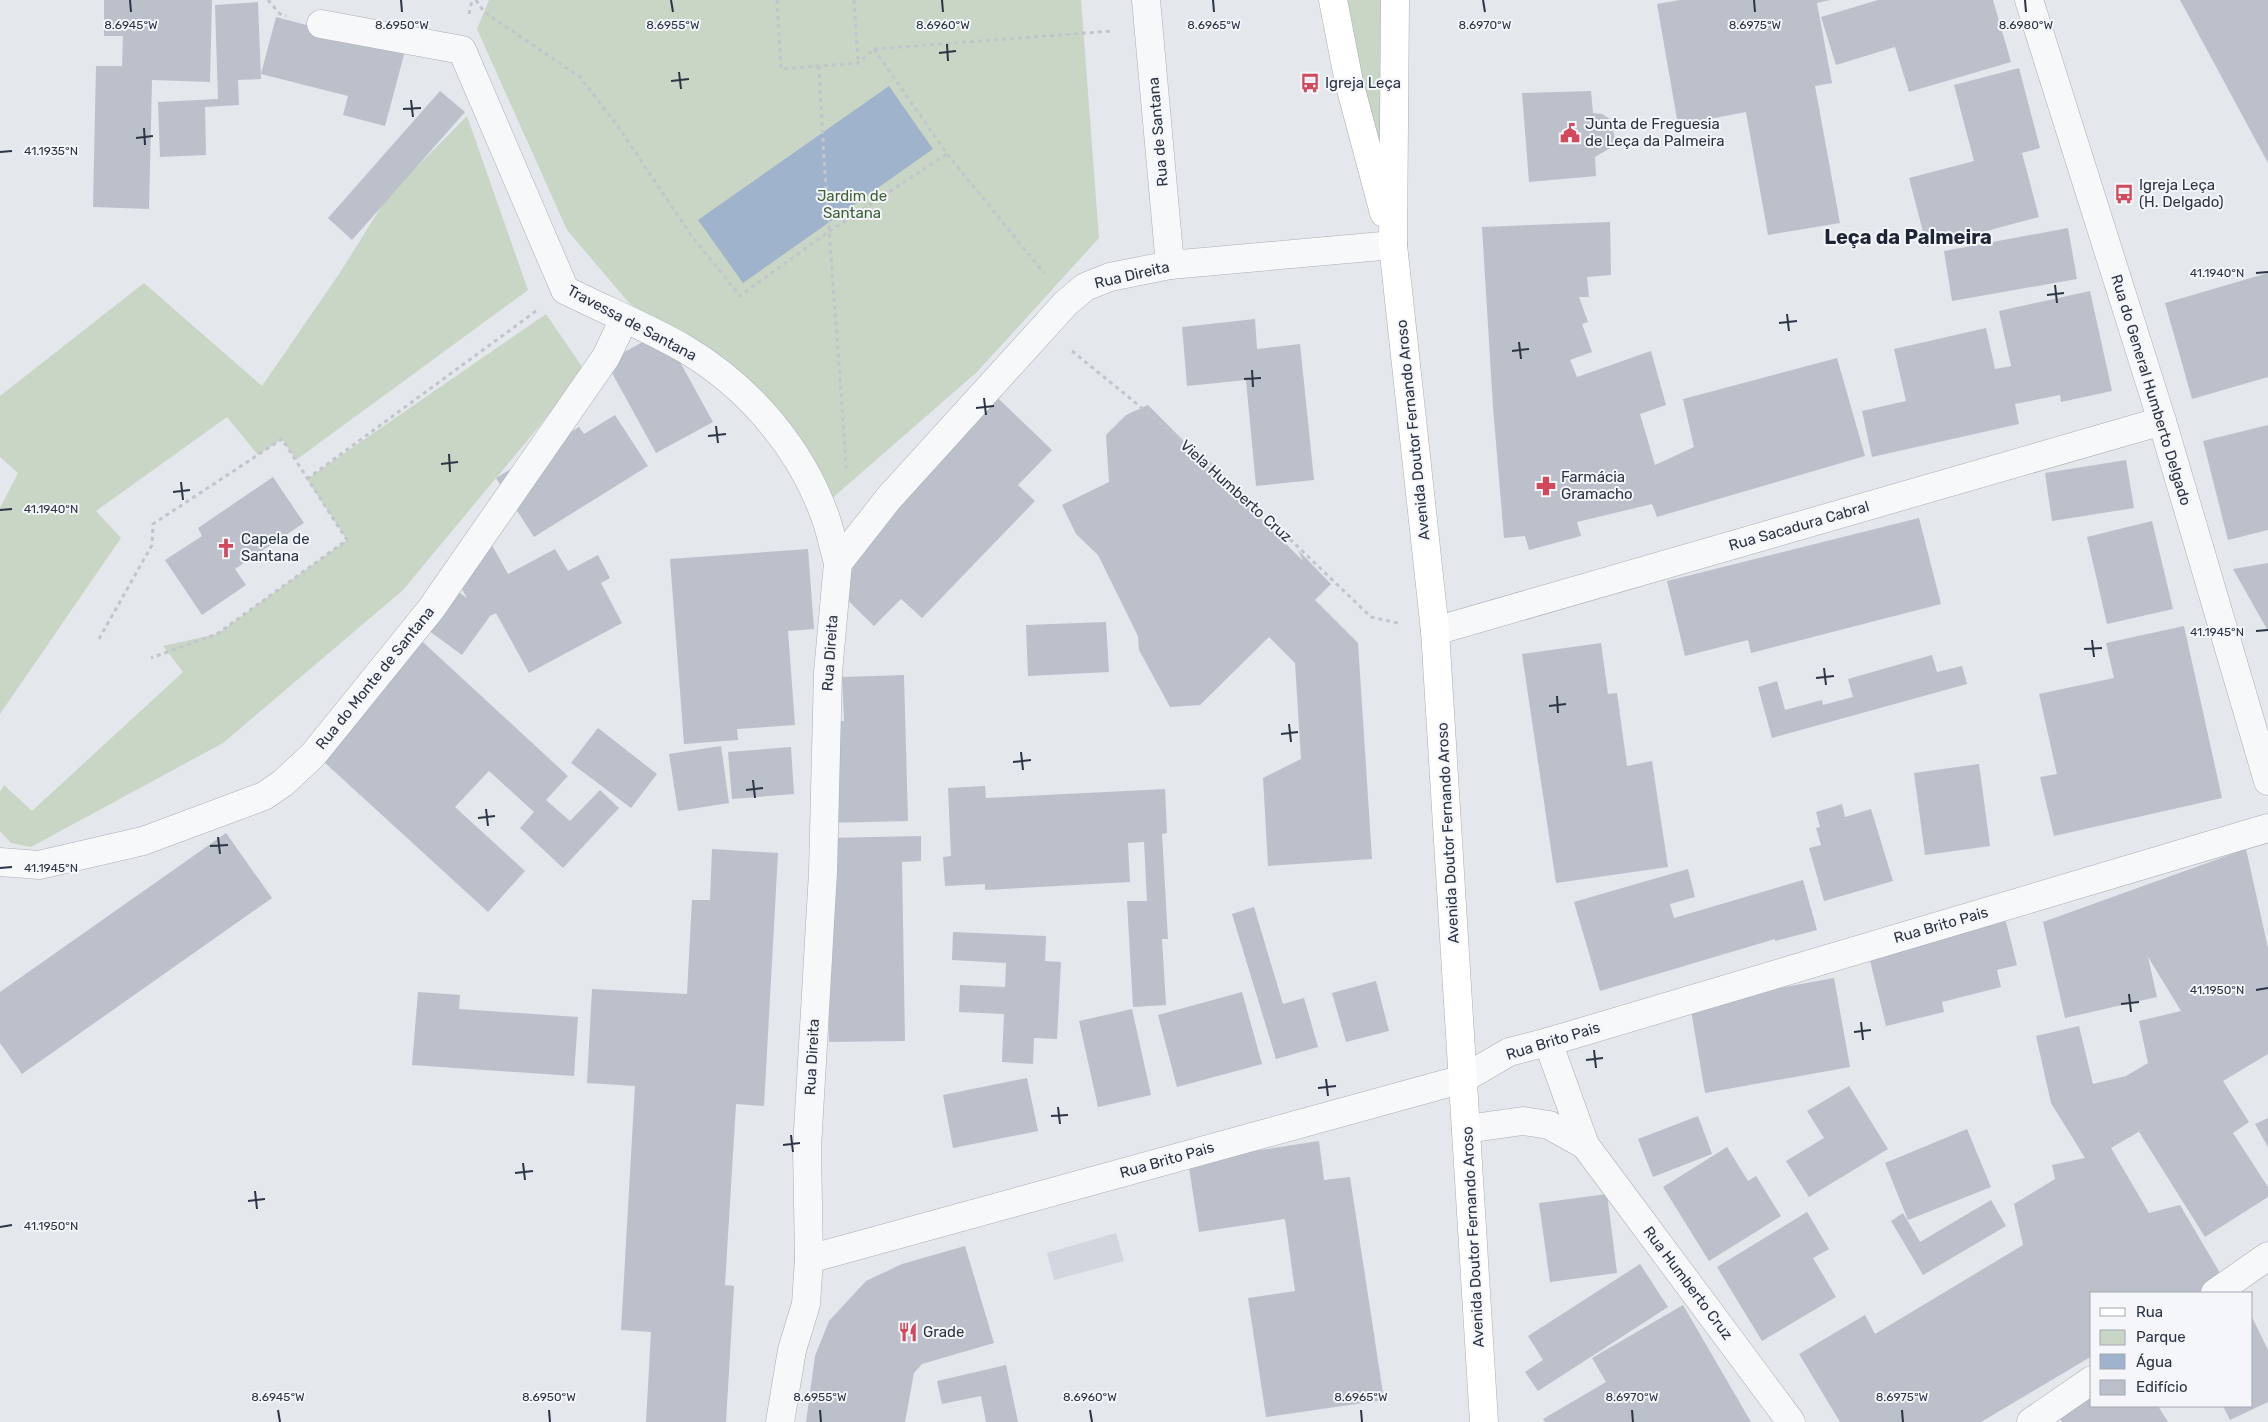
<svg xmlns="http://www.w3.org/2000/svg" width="2268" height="1422" viewBox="0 0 2268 1422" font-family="Rubik,sans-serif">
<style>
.built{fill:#d2d6de}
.green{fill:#c9d6c5}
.water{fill:#9fb4cc}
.building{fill:#bbc0ca}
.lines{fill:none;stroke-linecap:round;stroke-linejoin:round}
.street-casing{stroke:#a9aeb7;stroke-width:29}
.secondary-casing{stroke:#a9aeb7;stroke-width:29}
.path{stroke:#c2c5cb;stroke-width:3;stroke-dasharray:4 4;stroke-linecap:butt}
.street{stroke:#f7f8fa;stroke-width:28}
.secondary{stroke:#fff;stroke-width:28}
.ticks{fill:none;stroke:#2b3445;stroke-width:2}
.labels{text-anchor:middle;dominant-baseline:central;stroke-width:4;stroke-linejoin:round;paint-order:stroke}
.poi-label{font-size:15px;fill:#2b3445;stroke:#f4f6f9;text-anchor:start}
.street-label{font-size:15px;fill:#2b3445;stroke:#f4f6f9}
.park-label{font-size:15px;fill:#3f6138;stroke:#f4f6f9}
.district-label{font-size:20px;font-weight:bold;fill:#1d2536;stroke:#f4f6f9}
.ticks-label{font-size:12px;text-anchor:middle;fill:#2b3445;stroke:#f4f6f9;stroke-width:4;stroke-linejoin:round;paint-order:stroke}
</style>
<rect width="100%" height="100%" fill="#e4e7ec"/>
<polygon class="built" points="1116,1233 1124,1261 1054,1280 1047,1253"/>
<g class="green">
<polygon points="489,0 1081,0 1099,238 977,372 829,501 739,375 630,304 567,230 477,29"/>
<polygon points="1333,0 1395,0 1393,245"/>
<polygon points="467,116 528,290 296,460 282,439 258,455 227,417 96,511 121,538 0,714 0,508 18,473 0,457 0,396 144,283 262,386 339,274 388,196"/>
<polygon points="546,314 585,371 403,590 223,743 31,847 11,843 0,831 0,792 4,785 32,811 183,672 163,646 217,634 347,540 307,479"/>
</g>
<polygon class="water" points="889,86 933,149 743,283 698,220"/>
<g class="building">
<polygon points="104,0 212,0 210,82 152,80 149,209 93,207 96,66 122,66 123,36 104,36"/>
<polygon points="1680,0 1830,0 1817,3 1832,83 1815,86 1840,223 1768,235 1746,112 1678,125 1657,4"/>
<polygon points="1878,0 1993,0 2011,62 1909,92 1895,47 1836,65 1821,17"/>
<polygon points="2180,0 2268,0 2268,163"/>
<polygon points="258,2 261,79 238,80 239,105 205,107 206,155 160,157 158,102 218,99 215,5"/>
<polygon points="276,17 405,51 385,126 343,115 348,96 261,74"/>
<polygon points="2019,68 2040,148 2022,153 2039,217 1927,247 1909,178 1974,161 1954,85"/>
<polygon points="440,91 465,112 352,240 328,218"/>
<polygon points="1591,91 1593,113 1602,114 1610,119 1615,138 1612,147 1595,157 1596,176 1529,182 1522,93"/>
<polygon points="1610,222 1611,275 1587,277 1589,297 1579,297 1588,322 1582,324 1592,352 1570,360 1577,377 1651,351 1666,405 1640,414 1655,465 1694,447 1683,399 1837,358 1865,456 1657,517 1652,504 1577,522 1581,536 1529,550 1525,536 1504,538 1493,407 1482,227"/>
<polygon points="2068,228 2077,279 1952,301 1944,251"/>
<polygon points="2268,273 2268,377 2192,399 2165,303"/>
<polygon points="2090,291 2112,391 2061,402 2060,395 2015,404 2019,424 1872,457 1862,411 1906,401 1894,349 1986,328 1995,369 2011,366 1999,311"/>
<polygon points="1255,319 1257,349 1300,344 1314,480 1256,486 1246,380 1187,386 1182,327"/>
<polygon points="663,331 713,422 656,453 606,362"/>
<polygon points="981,382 1052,450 1018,485 1035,501 922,618 901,599 874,626 824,577"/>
<polygon points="1148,405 1303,561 1298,550 1331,584 1315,600 1358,643 1372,859 1268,866 1263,778 1301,759 1295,663 1269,637 1200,705 1170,707 1139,650 1138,636 1098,555 1076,534 1062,505 1109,482 1106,435 1126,415"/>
<polygon points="615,415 648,466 534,537 496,478 579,427 584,434"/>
<polygon points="2268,425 2268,530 2228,540 2203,441"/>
<polygon points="2126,460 2134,508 2052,521 2045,473"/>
<polygon points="273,477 304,523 235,569 246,585 202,615 165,560 202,536 198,528"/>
<polygon points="1919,518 1941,604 1751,653 1748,640 1685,656 1667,581"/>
<polygon points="2152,521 2173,609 2107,624 2087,537"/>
<polygon points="488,538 508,574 555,549 568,571 598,555 610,578 601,583 622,623 529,673 496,613 490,616 462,655 417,622 446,583 467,598 446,561"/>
<polygon points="808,549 814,629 788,631 795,725 737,729 738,740 684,744 670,559"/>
<polygon points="2268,563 2268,631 2233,569"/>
<polygon points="1106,622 1109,672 1028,676 1026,625"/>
<polygon points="2184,626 2222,798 2054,836 2040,777 2057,774 2039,694 2114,678 2106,643"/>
<polygon points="412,632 568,776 546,800 570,821 600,790 619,808 563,868 520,828 534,812 489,771 455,807 525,871 488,912 312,751"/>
<polygon points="1601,643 1608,694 1617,693 1627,766 1652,761 1668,867 1556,883 1522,654"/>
<polygon points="1932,655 1937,672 1962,666 1967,684 1772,738 1758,687 1777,681 1785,710 1822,700 1823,705 1853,697 1848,679"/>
<polygon points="904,675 908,821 824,823 821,721 844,721 842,677"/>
<polygon points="598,728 657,774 631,808 571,763"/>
<polygon points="721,746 729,803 678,811 669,754"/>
<polygon points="791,747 794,794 732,799 728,752"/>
<polygon points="1979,764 1990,846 1925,855 1914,773"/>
<polygon points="985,786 986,798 1165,789 1167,833 1162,834 1168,939 1162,939 1166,1005 1133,1007 1127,901 1147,901 1144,842 1128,843 1130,882 985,890 985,884 945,886 943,857 951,856 948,788"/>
<polygon points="1842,804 1845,817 1871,809 1893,881 1824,901 1809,848 1821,845 1816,828 1820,827 1816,812"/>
<polygon points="226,833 272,898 22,1074 0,1043 0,992"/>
<polygon points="921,836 921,861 902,862 905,1041 829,1042 825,838"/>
<polygon points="712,849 778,853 764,1106 736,1104 725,1285 734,1286 726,1422 646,1422 651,1332 621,1330 635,1086 587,1083 592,989 687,994 692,900 710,900"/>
<polygon points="2246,849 2268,948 2268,1054 2223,1081 2249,1122 2233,1133 2268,1187 2268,1197 2205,1237 2139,1132 2147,1127 2111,1148 2149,1213 2180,1205 2223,1278 2197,1293 2092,1293 2092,1356 1981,1422 1840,1422 1799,1354 1865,1315 1875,1334 2023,1245 2014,1204 2055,1179 2052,1165 2085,1158 2051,1103 2036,1036 2079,1026 2093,1084 2126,1076 2148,1063 2139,1021 2181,1011 2148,957 2157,997 2065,1018 2043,922"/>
<polygon points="1688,869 1695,897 1670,904 1674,918 1803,880 1817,930 1775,941 1775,939 1600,991 1574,902"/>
<polygon points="1254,907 1283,1004 1304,998 1318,1047 1276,1059 1232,914"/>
<polygon points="2003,910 2017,965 1997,970 2001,987 1942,1002 1944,1012 1886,1026 1866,944"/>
<polygon points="953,932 1046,936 1045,961 1061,962 1057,1039 1034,1038 1033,1064 1002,1062 1004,1014 959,1012 960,985 1005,987 1006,963 952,960"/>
<polygon points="1777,977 1779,988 1834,978 1850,1067 1705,1093 1688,993"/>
<polygon points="1376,981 1389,1031 1346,1042 1332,993"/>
<polygon points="418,992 460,995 459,1009 578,1017 574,1076 412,1065"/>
<polygon points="1242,992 1262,1064 1177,1087 1158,1015"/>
<polygon points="1132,1009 1151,1095 1098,1107 1079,1021"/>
<polygon points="1027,1078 1038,1131 953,1148 943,1095"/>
<polygon points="1849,1086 1888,1149 1809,1197 1786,1161 1824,1138 1807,1111"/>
<polygon points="1698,1116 1712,1154 1653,1177 1638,1139"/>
<polygon points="2268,1118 2268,1147 2255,1124"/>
<polygon points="1967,1129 1991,1187 1908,1220 1885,1163"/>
<polygon points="1319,1141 1324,1180 1350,1177 1384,1400 1266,1417 1248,1298 1295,1291 1285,1219 1199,1232 1188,1161"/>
<polygon points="1727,1147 1748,1181 1756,1176 1781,1216 1709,1261 1663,1187"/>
<polygon points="1607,1194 1617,1273 1550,1282 1539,1203"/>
<polygon points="1991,1200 2006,1226 1923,1275 1891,1221 1903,1213 1920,1242"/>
<polygon points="1807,1212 1829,1249 1813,1258 1836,1297 1762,1341 1717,1267"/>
<polygon points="965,1246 994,1343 922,1364 914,1373 905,1422 806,1422 815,1356 829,1321 866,1281 902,1264"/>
<polygon points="1640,1264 1668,1307 1538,1391 1525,1372 1543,1360 1528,1336"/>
<polygon points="1683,1305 1751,1422 1545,1422 1543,1419 1606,1382 1592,1358"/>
<polygon points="2252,1317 2268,1350 2268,1402 2230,1420 2223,1406 2252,1406"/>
<polygon points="1006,1365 1018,1422 986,1422 981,1396 942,1404 937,1381"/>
<polygon points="2092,1373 2092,1406 2158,1406 2168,1422 2062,1422 2048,1400"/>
</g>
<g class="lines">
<defs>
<g id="street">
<polyline points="1146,0 1170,265"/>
<polyline points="2029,0 2162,421 2268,781"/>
<path d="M321,24L462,50L565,290C605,310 647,327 685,349C749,387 802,449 826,519C831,534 834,549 838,563"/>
<polyline points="1435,631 2162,421"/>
<polyline points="0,862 39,865 143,841 264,796 283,783 313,755 431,609 606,357 624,319"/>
<polyline points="1548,1042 1585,1145 1791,1422"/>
<polyline points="1466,1129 1523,1121 1549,1125 1585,1145"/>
<polyline points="809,1259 1463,1079 1509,1052 1548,1042 2268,828"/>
<polyline points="2215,1293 2268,1256"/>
<polyline points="780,1422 792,1350 806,1304 809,1259 807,1148 823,872 828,672 838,563 889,498 1066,303 1085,287 1110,277 1170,265 1393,245"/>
<polyline points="2031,1422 2092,1380"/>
</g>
<g id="secondary">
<polyline points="1333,0 1349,82 1384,213"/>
<polyline points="1395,0 1393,245 1435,631 1484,1422"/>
</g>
</defs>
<use href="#street" class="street-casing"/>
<use href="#secondary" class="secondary-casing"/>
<g class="path">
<polyline points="268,0 280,14 286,16"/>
<polyline points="476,0 484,12 580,77 619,128 691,235 740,296 828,232 947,154"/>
<polyline points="777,0 781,69 858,63 874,49 1112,31"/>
<polyline points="854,0 858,62"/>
<polyline points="469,14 472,0"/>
<polyline points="874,49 947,154 1044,273"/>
<path d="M819,66C825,201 838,334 846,468"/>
<polyline points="1072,351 1218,470 1371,617 1398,623"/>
<polyline points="307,479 536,311"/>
<polyline points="99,639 152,545 153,524 282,439 347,540 217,634 151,658"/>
</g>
<use href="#street" class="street"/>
<use href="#secondary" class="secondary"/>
</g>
<path class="ticks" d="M130,0L131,12M401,0L402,12M671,0L673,12M942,0L943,12M1213,0L1214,12M1483,0L1485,12M1754,0L1755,12M2025,0L2026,12M947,44L948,61M939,53L956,51M679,72L681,89M671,81L689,79M411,100L413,117M403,109L421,108M144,128L145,145M136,138L153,136M0,152L12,151M2256,273L2268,272M2055,285L2057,303M2047,295L2064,293M1787,314L1789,331M1779,323L1797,321M1519,342L1521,359M1512,351L1529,349M1252,370L1253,387M1244,379L1261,378M984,398L986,415M976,408L994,406M716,426L718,443M708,436L726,434M449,454L450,472M441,464L458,462M181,482L183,500M173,492L190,490M0,510L12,509M2256,631L2268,630M2092,640L2094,657M2084,649L2102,648M1824,668L1826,685M1816,678L1834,676M1557,696L1558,713M1549,706L1566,704M1289,724L1291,742M1281,734L1298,732M1021,752L1023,770M1013,762L1031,760M753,780L755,798M746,790L763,788M486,809L488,826M478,818L495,816M218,837L220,854M210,846L228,845M0,868L12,867M2256,990L2268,988M2129,994L2131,1012M2121,1004L2139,1002M1861,1022L1863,1040M1854,1032L1871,1030M1594,1050L1596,1068M1586,1060L1603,1058M1326,1079L1328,1096M1318,1088L1336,1086M1058,1107L1060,1124M1051,1116L1068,1115M791,1135L793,1152M783,1145L800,1143M523,1163L525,1180M515,1173L533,1171M255,1191L257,1209M248,1201L265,1199M0,1227L12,1225M278,1410L280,1422M549,1410L550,1422M820,1410L821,1422M1090,1410L1092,1422M1361,1410L1362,1422M1632,1410L1633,1422M1902,1410L1903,1422"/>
<defs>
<symbol id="bus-bare" viewBox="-9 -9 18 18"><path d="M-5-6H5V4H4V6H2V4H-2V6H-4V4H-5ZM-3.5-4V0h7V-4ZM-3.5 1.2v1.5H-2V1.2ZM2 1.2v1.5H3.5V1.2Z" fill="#d1495b" stroke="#f4f6f9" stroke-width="2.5" paint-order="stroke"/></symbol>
<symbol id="civic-bare" viewBox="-9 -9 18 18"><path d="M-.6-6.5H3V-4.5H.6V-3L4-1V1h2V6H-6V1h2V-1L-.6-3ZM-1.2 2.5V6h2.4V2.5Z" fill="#d1495b" stroke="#f4f6f9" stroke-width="2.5" paint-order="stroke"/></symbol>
<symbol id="pharmacy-bare" viewBox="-9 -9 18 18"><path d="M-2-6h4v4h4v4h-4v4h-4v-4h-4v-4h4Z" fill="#d1495b" stroke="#f4f6f9" stroke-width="2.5" paint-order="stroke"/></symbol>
<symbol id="church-bare" viewBox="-9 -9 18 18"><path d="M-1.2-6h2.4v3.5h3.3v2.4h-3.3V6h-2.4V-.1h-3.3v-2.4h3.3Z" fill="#d1495b" stroke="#f4f6f9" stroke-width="2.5" paint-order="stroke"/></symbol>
<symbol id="restaurant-bare" viewBox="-9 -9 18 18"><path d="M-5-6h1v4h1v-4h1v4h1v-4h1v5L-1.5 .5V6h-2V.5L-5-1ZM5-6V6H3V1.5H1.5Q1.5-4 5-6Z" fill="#d1495b" stroke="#f4f6f9" stroke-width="2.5" paint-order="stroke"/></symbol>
</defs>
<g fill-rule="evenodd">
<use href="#bus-bare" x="1296" y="69" width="28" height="28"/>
<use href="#civic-bare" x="1556" y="119" width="28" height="28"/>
<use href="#bus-bare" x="2110" y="180" width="28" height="28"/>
<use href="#pharmacy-bare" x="1532" y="472" width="28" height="28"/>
<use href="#church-bare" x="212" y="534" width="28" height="28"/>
<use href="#restaurant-bare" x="894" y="1318" width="28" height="28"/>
</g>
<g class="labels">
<g class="poi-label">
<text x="1325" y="83">Igreja Leça</text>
<text x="1585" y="124">Junta de Freguesia<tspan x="1585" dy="17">de Leça da Palmeira</tspan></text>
<text x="2139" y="185">Igreja Leça<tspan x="2139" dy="17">(H. Delgado)</tspan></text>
<text x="1561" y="477">Farmácia<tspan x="1561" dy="17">Gramacho</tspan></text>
<text x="241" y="539">Capela de<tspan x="241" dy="17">Santana</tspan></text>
<text x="923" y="1332">Grade</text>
</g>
<g class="street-label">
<text transform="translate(1158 132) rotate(-95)">Rua de Santana</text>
<text transform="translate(1132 275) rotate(-13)">Rua Direita</text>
<text transform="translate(632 323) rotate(28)">Travessa de Santana</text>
<text transform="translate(2151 390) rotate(73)">Rua do General Humberto Delgado</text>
<text transform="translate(1413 430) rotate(-96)">Avenida Doutor Fernando Aroso</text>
<text transform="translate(1236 491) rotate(42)">Viela Humberto Cruz</text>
<text transform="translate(1799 526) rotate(-16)">Rua Sacadura Cabral</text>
<text transform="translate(830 653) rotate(-86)">Rua Direita</text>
<text transform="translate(375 678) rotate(-51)">Rua do Monte de Santana</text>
<text transform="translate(1448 833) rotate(-93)">Avenida Doutor Fernando Aroso</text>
<text transform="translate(1941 925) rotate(-16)">Rua Brito Pais</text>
<text transform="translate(1553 1041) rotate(-17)">Rua Brito Pais</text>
<text transform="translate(812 1057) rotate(-87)">Rua Direita</text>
<text transform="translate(1167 1160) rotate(-16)">Rua Brito Pais</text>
<text transform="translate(1473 1237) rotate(-93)">Avenida Doutor Fernando Aroso</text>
<text transform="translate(1688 1283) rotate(53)">Rua Humberto Cruz</text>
</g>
<g class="park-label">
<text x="852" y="196">Jardim de<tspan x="852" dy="17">Santana</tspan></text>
</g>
<g class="district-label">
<text x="1908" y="237">Leça da Palmeira</text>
</g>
</g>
<g class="ticks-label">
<text x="131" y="29">8.6945°W</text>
<text x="402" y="29">8.6950°W</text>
<text x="673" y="29">8.6955°W</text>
<text x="943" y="29">8.6960°W</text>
<text x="1214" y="29">8.6965°W</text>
<text x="1485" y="29">8.6970°W</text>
<text x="1755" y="29">8.6975°W</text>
<text x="2026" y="29">8.6980°W</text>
<text x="51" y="155">41.1935°N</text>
<text x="2217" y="277">41.1940°N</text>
<text x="51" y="513">41.1940°N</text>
<text x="2217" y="636">41.1945°N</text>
<text x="51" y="872">41.1945°N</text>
<text x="2217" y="994">41.1950°N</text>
<text x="51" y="1230">41.1950°N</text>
<text x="278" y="1401">8.6945°W</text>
<text x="549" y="1401">8.6950°W</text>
<text x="820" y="1401">8.6955°W</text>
<text x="1090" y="1401">8.6960°W</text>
<text x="1361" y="1401">8.6965°W</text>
<text x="1632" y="1401">8.6970°W</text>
<text x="1902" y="1401">8.6975°W</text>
</g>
<rect x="2090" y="1292" width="162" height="115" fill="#f4f6f9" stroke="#a4a8b1"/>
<rect x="2100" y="1308" width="25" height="8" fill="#ffffff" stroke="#a4a8b1"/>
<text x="2136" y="1317" font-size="15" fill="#2b3445">Rua</text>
<rect x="2100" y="1330" width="25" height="15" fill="#c9d6c5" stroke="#a4a8b1"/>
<text x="2136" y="1342" font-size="15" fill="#2b3445">Parque</text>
<rect x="2100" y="1354" width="25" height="15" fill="#9fb4cc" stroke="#a4a8b1"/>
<text x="2136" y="1367" font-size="15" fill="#2b3445">Água</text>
<rect x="2100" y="1380" width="25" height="15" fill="#bbc0ca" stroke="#a4a8b1"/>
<text x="2136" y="1392" font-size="15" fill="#2b3445">Edifício</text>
</svg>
